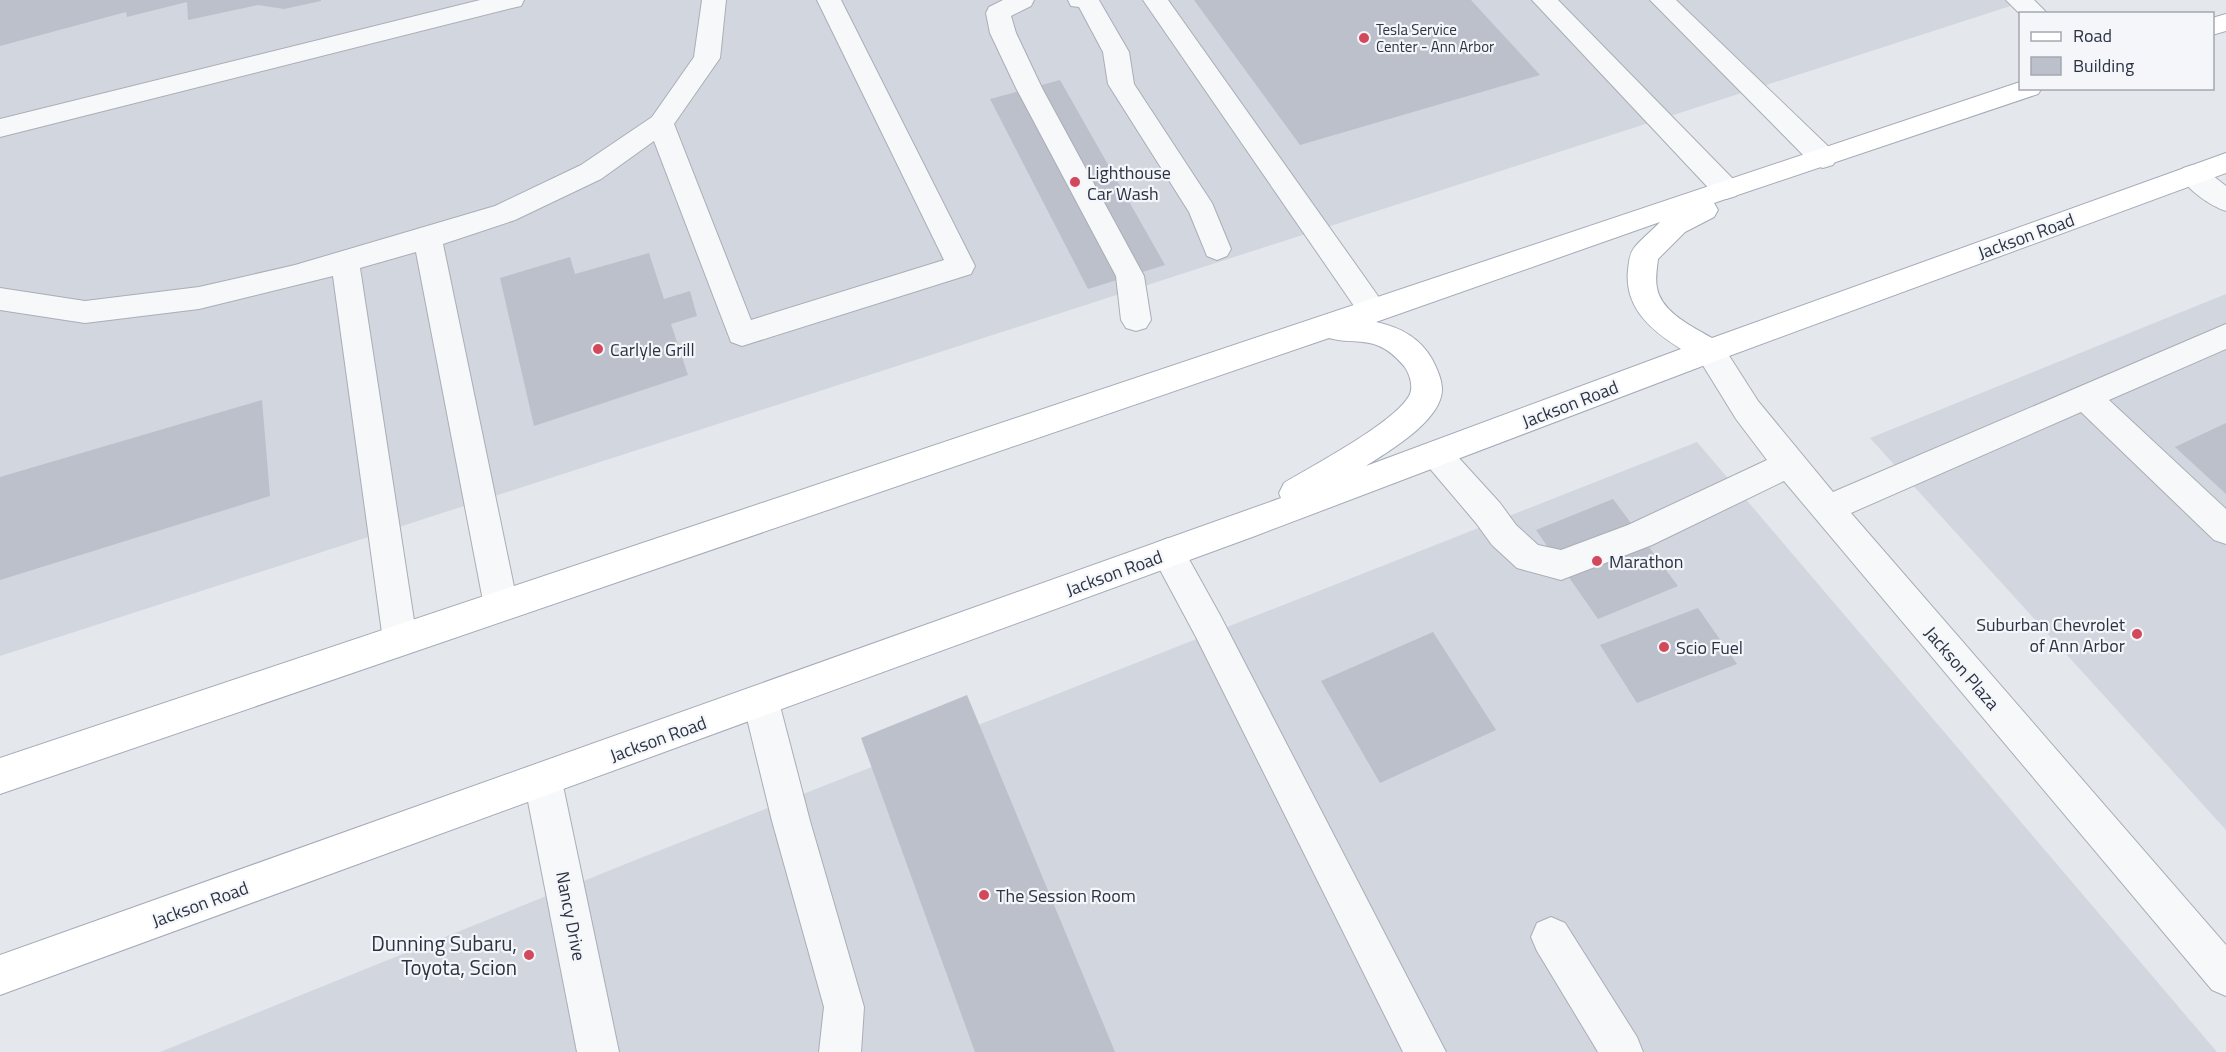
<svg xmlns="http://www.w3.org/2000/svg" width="2226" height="1052" viewBox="0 0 2226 1052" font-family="'Titillium Web',sans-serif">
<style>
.built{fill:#d2d6de}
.building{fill:#bbc0ca}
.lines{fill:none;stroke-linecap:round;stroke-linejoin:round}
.minor-casing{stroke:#a9aeb7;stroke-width:2}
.major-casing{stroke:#a3abb8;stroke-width:2}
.minor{fill:#f7f8fa;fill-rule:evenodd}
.major{fill:#fff;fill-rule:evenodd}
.poi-dot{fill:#d1495b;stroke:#f4f6f9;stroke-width:2}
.labels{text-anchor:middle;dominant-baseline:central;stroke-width:4.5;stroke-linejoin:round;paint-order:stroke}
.far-poi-label{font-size:15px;fill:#2b3445;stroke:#f4f6f9;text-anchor:start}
.poi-label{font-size:18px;fill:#2b3445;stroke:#f4f6f9;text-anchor:start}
.street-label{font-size:18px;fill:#2b3445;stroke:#f4f6f9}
.near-poi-label{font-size:21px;fill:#2b3445;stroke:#f4f6f9;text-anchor:end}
</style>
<rect width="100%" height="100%" fill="#e4e7ec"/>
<g class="built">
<polygon points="0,0 2029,0 0,656"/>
<polygon points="2226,294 2226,830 1870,438"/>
<polygon points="1697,442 2217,1052 160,1052 638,859"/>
</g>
<g class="building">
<polygon points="0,0 321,0 321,1 284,9 258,5 188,20 187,2 127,17 126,12 0,46"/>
<polygon points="1194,0 1471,0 1540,75 1300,145"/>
<polygon points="1060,80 1165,265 1088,289 990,99"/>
<polygon points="649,253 664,299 690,291 697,316 671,324 688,375 534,426 500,278 570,257 575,274"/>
<polygon points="262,400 270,496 0,580 0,477"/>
<polygon points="2226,423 2226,494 2175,447"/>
<polygon points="1613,499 1678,586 1598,619 1536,530"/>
<polygon points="1698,608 1737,664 1637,703 1600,645"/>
<polygon points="1433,632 1496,730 1380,783 1321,681"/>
<polygon points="967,695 1115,1052 975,1052 861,738"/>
</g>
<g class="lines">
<defs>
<g id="minor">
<polygon points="480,0 524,0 521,6 512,8 0,137 0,119"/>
<polygon points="702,0 726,0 720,58 674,124 751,320 944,260 817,0 841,0 975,266 971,274 742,346 731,342 654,141 601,179 515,220 443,244 518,606 513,617 501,621 489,617 484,606 416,252 360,268 417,640 412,651 400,656 388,651 383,640 333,276 199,309 85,323 0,310 0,288 85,301 199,287 295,265 495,206 581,165 652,117 694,57"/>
<polygon points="1003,0 1034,0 1031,6 1011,16 1016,33 1042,88 1144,276 1151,320 1146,328 1136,331 1126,328 1121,320 1116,276 1016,88 990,33 986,13 989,7"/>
<polygon points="1068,0 1099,0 1100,2 1129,52 1134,84 1212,203 1231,249 1227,256 1217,260 1207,256 1189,212 1108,84 1103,52 1079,7 1071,6"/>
<polygon points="1143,0 1168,0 1383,303 1388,311 1383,319 1373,322 1363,319"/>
<polygon points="1532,0 1558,0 1736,182 1740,189 1736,196 1726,199 1716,196"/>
<polygon points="1650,0 1676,0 1833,151 1837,158 1833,165 1823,168 1813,165"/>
<polygon points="2006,0 2034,0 2048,14 2020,14"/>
<path d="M2193,165L2203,168L2226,186V211C2210,206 2188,190 2179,175L2183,168Z"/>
<polygon points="2226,324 2226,349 2109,400 2226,509 2226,544 2214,540 2081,412 1851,513 2226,945 2226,996 2212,990 1784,481 1652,545 1561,580 1517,568 1492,545 1476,523 1426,464 1421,455 1426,446 1437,442 1448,446 1500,503 1516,525 1538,545 1561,550 1628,525 1767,460 1736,419 1699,359 1695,351 1699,343 1710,339 1721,343 1758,401 1833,492"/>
<polygon points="1168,538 1180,543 1220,615 1446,1052 1403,1052 1196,637 1151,553 1156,543"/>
<polygon points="761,685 774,690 779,702 810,821 864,1007 861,1052 819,1052 824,1007 772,821 743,702 748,690"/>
<polygon points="543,763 556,768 562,781 619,1052 577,1052 524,781 530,768"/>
<polygon points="1551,917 1565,923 1637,1037 1643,1052 1598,1052 1537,951 1531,937 1537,923"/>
</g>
<g id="major">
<polygon points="2226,14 2226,31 2212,35 2212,18"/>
<path d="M2020,82V88H2042L2038,94L1714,203L1718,210L1714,217L1685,232L1658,259C1657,268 1655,278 1657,288C1661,312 1693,327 1712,338L2226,153V173L1721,359L1255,536L0,995V955L1281,498L1279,493L1284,483C1312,466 1394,423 1409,396C1414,388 1410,374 1404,366C1397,358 1389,350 1379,346C1363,339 1345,343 1329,338L0,794V758ZM1660,222C1652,231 1641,239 1634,248C1629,255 1629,262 1628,270C1624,308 1652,331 1681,349L1366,466C1389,451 1441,421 1442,390C1442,379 1437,369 1432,359C1420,338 1400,327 1376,322Z"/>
</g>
</defs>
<use href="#minor" class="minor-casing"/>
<use href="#major" class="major-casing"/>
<use href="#minor" class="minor"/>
<use href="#major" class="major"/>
</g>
<g class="poi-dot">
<circle cx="1364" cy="38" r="6"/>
<circle cx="1075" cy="182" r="6"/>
<circle cx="598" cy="349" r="6"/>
<circle cx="1597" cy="561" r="6"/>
<circle cx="2137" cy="634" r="6"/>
<circle cx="1664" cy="647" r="6"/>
<circle cx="984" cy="895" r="6"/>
<circle cx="529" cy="955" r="6"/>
</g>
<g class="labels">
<g class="far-poi-label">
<text x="1376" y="29">Tesla Service<tspan x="1376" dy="17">Center - Ann Arbor</tspan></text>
</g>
<g class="poi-label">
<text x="1087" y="172">Lighthouse<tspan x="1087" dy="21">Car Wash</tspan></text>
<text x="610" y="349">Carlyle Grill</text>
<text x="1609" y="561">Marathon</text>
<text x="2125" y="624" text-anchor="end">Suburban Chevrolet<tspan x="2125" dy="21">of Ann Arbor</tspan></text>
<text x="1676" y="647">Scio Fuel</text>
<text x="996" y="895">The Session Room</text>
</g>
<g class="street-label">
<text transform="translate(2026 236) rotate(-20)">Jackson Road</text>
<text transform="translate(1570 404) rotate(-21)">Jackson Road</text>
<text transform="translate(1114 573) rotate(-20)">Jackson Road</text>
<text transform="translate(1962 668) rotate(49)">Jackson Plaza</text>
<text transform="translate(658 739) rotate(-20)">Jackson Road</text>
<text transform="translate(200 904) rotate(-20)">Jackson Road</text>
<text transform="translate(571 916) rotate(79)">Nancy Drive</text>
</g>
<g class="near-poi-label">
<text x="517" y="943">Dunning Subaru,<tspan x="517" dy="24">Toyota, Scion</tspan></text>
</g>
</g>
<rect x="2019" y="12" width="195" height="78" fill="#f4f6f9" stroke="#a4a8b1" stroke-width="1.5"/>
<rect x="2031" y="32" width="30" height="9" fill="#ffffff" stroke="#a4a8b1" stroke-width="1.5"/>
<text x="2073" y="42" font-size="18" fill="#2b3445">Road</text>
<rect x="2031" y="57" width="30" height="18" fill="#bbc0ca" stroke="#a4a8b1" stroke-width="1.5"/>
<text x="2073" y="72" font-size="18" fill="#2b3445">Building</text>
</svg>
